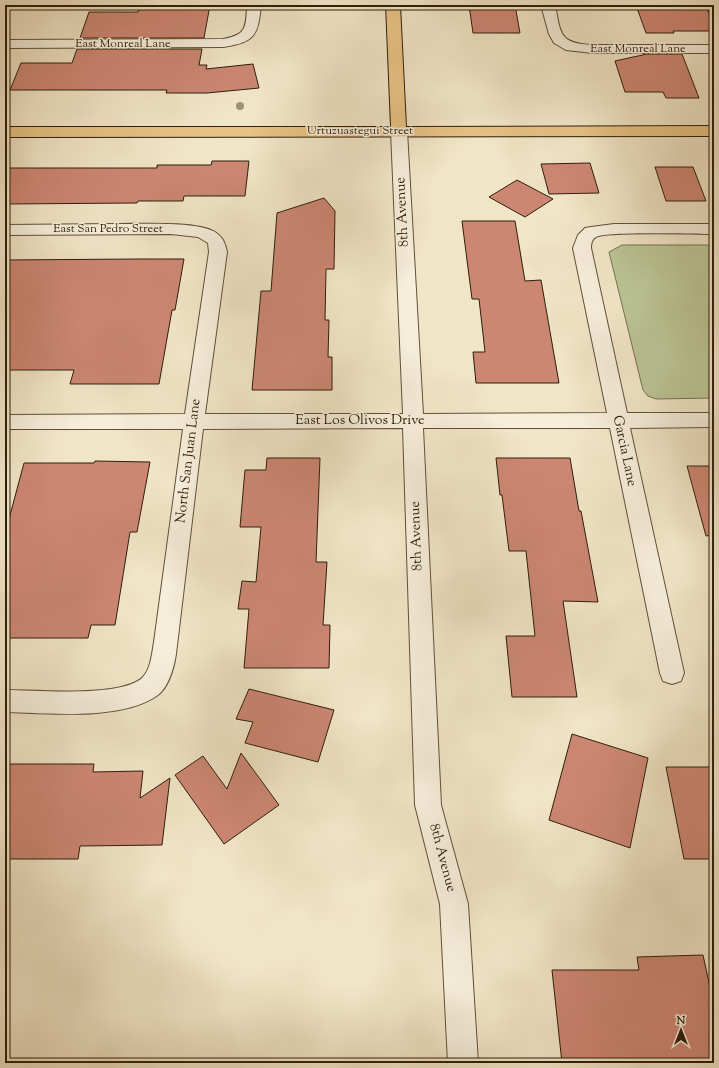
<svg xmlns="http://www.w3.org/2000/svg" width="719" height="1068" viewBox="0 0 719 1068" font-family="'Sorts Mill Goudy',serif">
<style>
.green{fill:#bbc494;stroke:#74714f}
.building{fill:#cc8773;stroke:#2e1e0a}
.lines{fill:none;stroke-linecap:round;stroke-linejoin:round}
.minor-casing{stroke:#5f5039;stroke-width:2}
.major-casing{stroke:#2e1e0a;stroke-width:2}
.minor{fill:#f6eedb;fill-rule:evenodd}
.major{fill:#e8c284;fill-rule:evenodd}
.tree{fill:#9d9376}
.labels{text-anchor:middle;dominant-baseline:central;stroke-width:3;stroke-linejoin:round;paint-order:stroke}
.far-street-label{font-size:12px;fill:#2e1e0a;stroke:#f6eedb}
.street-label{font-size:14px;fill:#2e1e0a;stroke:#f6eedb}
</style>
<rect width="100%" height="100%" fill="#f1e5c7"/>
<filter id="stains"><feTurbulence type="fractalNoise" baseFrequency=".005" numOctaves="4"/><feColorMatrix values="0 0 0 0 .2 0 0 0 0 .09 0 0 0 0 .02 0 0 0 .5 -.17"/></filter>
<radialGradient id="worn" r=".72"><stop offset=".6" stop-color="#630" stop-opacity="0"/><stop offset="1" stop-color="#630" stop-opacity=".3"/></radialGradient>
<polygon class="green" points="622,245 714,245 714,398 656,399 648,396 643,390 609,252"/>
<g class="building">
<polygon points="141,5 210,5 204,38 80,38 89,12 138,12"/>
<polygon points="469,5 515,5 520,33 473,33"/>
<polygon points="706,7 714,24 714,31 673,31 674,33 646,33 637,8"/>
<polygon points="77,49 202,49 199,65 207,65 206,69 253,64 259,88 207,93 166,93 167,90 10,90 21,63 72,63"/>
<polygon points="647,54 682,54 699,98 666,98 663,92 625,92 615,61"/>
<polygon points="212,161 249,161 245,196 184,196 183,201 138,201 137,203 5,204 5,168 157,168 157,165 211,165"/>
<polygon points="590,163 599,193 549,194 541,164"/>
<polygon points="655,167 693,167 706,201 666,201"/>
<polygon points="517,180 553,199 525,217 489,197"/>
<polygon points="324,198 335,211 334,269 326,269 325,320 329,320 328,357 332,357 332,390 252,390 261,291 271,291 277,213"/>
<polygon points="462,221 515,221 525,281 541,280 559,383 476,383 473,352 485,352 479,299 472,299"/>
<polygon points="138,259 184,259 175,310 172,310 159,384 70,384 74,370 5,370 5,260"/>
<polygon points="267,458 320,458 316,562 327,562 323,625 330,625 329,668 244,668 249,609 238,609 242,581 256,582 261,527 240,527 245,470 266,470"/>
<polygon points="496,458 570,458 579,511 581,511 598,602 563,601 577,697 512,697 506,636 535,636 526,551 509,551 502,495 500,495"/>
<polygon points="95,461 150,462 137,532 130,532 115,625 91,625 88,638 5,638 5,534 24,463 94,463"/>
<polygon points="687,466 714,466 714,535 706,536"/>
<polygon points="249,689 334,710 318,762 245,743 253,722 236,719"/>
<polygon points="572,734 648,758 630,848 549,820"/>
<polygon points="241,753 279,805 224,844 175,775 203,756 227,789"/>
<polygon points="5,764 94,764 93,772 143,771 140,798 170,778 162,845 80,846 78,859 5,859"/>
<polygon points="666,767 714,767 714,859 684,859"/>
<polygon points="703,955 714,1006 714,1063 562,1063 552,970 639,970 637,957"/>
</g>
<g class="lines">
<defs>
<g id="minor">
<path d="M247,5H261C258,37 254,42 223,47L5,48V40L223,39C247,35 246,27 247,5Z"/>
<path d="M541,5H555C561,35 559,43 593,45H714V53H593L566,50L554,43L549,34Z"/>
<path d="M399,126L404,128L407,131L423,414L607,413L573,248L578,235L585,228L591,227L614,224H714V234C696,234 606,231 596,237C592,239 591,244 591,248L627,413H714V427L630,428L684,673L681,681L672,684L663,681L660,673L610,428H423L441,805L468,904L478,1063H448L440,904L415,805L403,428L203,429L176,654C174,667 169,686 158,695C123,721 47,713 5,712V690C35,690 123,698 143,677C151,668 152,653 154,642L183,429H5V415L185,414L209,252L208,243L198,237L171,234L5,235V225C43,225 81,224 118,224C141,224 197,221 215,232C223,237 225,243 227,252L205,414H403L391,131L394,128Z"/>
</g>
<polygon id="major" points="386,5 400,5 406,127 714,126 714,136 5,137 5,127 391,127"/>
</defs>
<use href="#minor" class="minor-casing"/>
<use href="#major" class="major-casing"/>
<use href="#minor" class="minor"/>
<use href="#major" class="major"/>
</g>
<circle class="tree" cx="240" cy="106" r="4"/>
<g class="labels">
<g class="far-street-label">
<text x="123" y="44">East Monreal Lane</text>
<text x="638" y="49">East Monreal Lane</text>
<text x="360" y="131">Urtuzuastegui Street</text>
<text x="108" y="229">East San Pedro Street</text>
</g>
<g class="street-label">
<text transform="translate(403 212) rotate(-93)">8th Avenue</text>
<text x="360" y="421">East Los Olivos Drive</text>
<text transform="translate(624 451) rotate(78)">Garcia Lane</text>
<text transform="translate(189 461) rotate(-83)">North San Juan Lane</text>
<text transform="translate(417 536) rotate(-92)">8th Avenue</text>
<text transform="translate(442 858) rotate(75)">8th Avenue</text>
</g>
</g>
<rect width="719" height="1068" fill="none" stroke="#f1e5c7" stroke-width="20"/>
<rect x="6" y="6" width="707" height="1056" fill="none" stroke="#2e1e0a" stroke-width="2"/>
<rect x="10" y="10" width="699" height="1048" fill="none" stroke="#2e1e0a"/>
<g transform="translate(681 1030)" stroke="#f6eedb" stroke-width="3" paint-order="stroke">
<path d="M0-3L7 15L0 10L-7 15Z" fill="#2e1e0a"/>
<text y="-6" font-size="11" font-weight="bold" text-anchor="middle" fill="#2e1e0a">N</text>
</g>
<rect width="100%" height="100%" filter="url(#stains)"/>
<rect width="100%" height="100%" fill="url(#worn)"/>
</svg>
